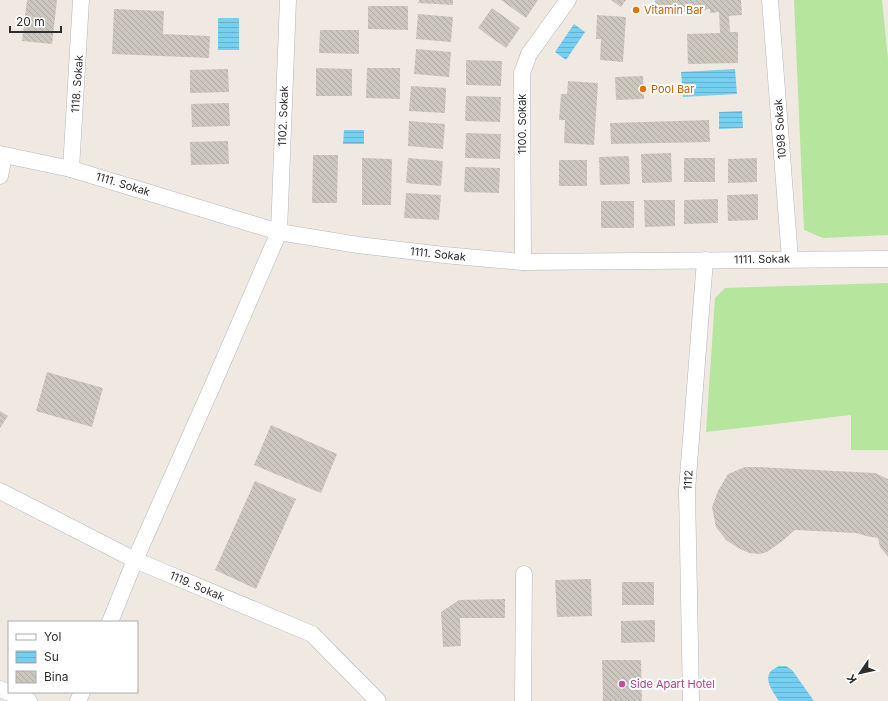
<svg xmlns="http://www.w3.org/2000/svg" width="888" height="701" viewBox="0 0 888 701" font-family="Inter,sans-serif">
<style>
.grass{fill:#b6e59e}
.water{fill:url(#water-rules)}
.building{fill:url(#building-back-hatch)}
.lines{fill:none;stroke-linecap:round;stroke-linejoin:round}
.street-casing{stroke:#b4b7c1;stroke-width:17}
.street{stroke:#fff;stroke-width:16}
.food-dot{fill:#e8710a;stroke:#fff;stroke-width:1.5}
.hotel-dot{fill:#d1479c;stroke:#fff;stroke-width:1.5}
.labels{text-anchor:middle;dominant-baseline:central;stroke-width:4;stroke-linejoin:round;paint-order:stroke}
.food-label{font-size:11px;fill:#c56008;stroke:#fff;text-anchor:start}
.street-label{font-size:11px;fill:#2e2e2e;stroke:#fff}
.hotel-label{font-size:11px;fill:#b23c85;stroke:#fff;text-anchor:start}
</style>
<defs>
<pattern id="water-rules" width="6" height="5" patternUnits="userSpaceOnUse"><rect width="6" height="5" fill="#75cff0"/><path d="M0 2.5h6" fill="none" stroke="#66b2ce"/></pattern>
<pattern id="building-back-hatch" width="6" height="6" patternUnits="userSpaceOnUse"><rect width="6" height="6" fill="#cbc7bf"/><path d="M-1 5l2 2M0 0l6 6M5-1l2 2" fill="none" stroke="#afaba4"/></pattern>
</defs>
<rect width="100%" height="100%" fill="#efe9e1"/>
<g class="grass">
<polygon points="794,0 882,0 888,59 888,235 823,238 804,230"/>
<polygon points="888,283 888,450 851,450 851,415 706,432 715,298 725,288"/>
</g>
<g class="water">
<rect x="218" y="18" width="21" height="32"/>
<polygon points="574,24 585,32 566,60 555,52"/>
<polygon points="735,69 737,94 683,97 681,72"/>
<polygon points="742,111 743,128 719,129 719,112"/>
<polygon points="344,130 364,130 364,144 343,144"/>
<path d="M779,666H786L792,670L814,701H779C774,693 763,680 771,671C773,669 777,667 779,666Z"/>
</g>
<g class="building">
<polygon points="27,0 57,0 52,44 22,41"/>
<polygon points="419,0 453,0 453,5 418,3"/>
<polygon points="501,0 538,0 526,18"/>
<polygon points="611,0 626,0 621,7"/>
<polygon points="655,0 741,0 742,15 729,16 730,32 738,32 738,63 688,64 687,34 720,33 719,12 710,13 710,9 657,15"/>
<polygon points="368,6 408,6 408,30 368,29"/>
<polygon points="492,8 520,28 506,48 478,28"/>
<polygon points="114,9 164,11 163,34 210,36 209,58 112,54"/>
<polygon points="418,14 453,17 451,42 416,39"/>
<polygon points="597,15 626,17 623,62 600,60 601,39 596,39"/>
<polygon points="320,30 359,30 359,54 319,53"/>
<polygon points="416,49 451,52 449,77 414,74"/>
<polygon points="466,60 502,61 501,86 466,85"/>
<polygon points="316,68 352,69 352,96 316,96"/>
<polygon points="367,68 400,68 400,99 366,98"/>
<polygon points="228,69 229,92 190,93 190,70"/>
<polygon points="643,76 644,99 616,100 615,77"/>
<polygon points="568,81 598,83 594,145 564,143 565,120 559,120 561,94 567,94"/>
<polygon points="411,86 446,88 445,113 409,111"/>
<polygon points="466,96 501,97 500,122 465,121"/>
<polygon points="229,103 230,126 192,127 191,104"/>
<polygon points="709,120 710,142 611,144 610,123"/>
<polygon points="409,121 445,124 443,149 408,146"/>
<polygon points="466,133 501,134 500,159 465,158"/>
<polygon points="228,141 229,164 191,165 190,142"/>
<polygon points="671,153 672,182 642,183 641,154"/>
<polygon points="313,155 338,155 337,203 312,203"/>
<polygon points="629,156 630,184 600,185 599,157"/>
<polygon points="362,158 392,159 391,205 362,205"/>
<polygon points="408,158 443,161 441,186 406,183"/>
<rect x="684" y="158" width="31" height="24"/>
<polygon points="757,158 757,182 728,183 728,159"/>
<rect x="559" y="160" width="28" height="26"/>
<polygon points="465,167 500,168 499,193 464,192"/>
<polygon points="406,193 441,195 439,220 404,218"/>
<polygon points="758,194 758,220 728,221 727,195"/>
<polygon points="718,199 718,223 684,224 684,200"/>
<polygon points="644,200 675,200 675,226 645,227"/>
<rect x="601" y="201" width="33" height="27"/>
<polygon points="47,372 103,388 92,427 36,411"/>
<polygon points="0,411 8,416 0,428"/>
<polygon points="271,425 337,454 321,493 254,465"/>
<polygon points="745,467 759,467 875,473 888,479 888,557 880,547 878,538 866,536 856,533 795,530 781,542 767,552 760,554 749,553 738,548 726,540 716,527 712,507 718,491 728,474"/>
<polygon points="255,481 296,499 256,589 215,570"/>
<polygon points="591,579 592,616 557,617 555,580"/>
<rect x="622" y="582" width="32" height="23"/>
<polygon points="505,599 505,618 460,618 461,646 443,647 441,612 459,600"/>
<polygon points="655,620 655,642 621,643 621,621"/>
<polygon points="602,660 641,660 642,701 603,701"/>
</g>
<g class="lines">
<defs>
<g id="street">
<polyline points="770,0 790,259"/>
<polyline points="0,154 71,169 279,232 358,245 444,255 523,262 888,259"/>
<polyline points="71,169 81,0"/>
<polyline points="0,176 4,155"/>
<polyline points="523,262 522,73 529,54 568,0"/>
<polyline points="0,491 135,560 312,634 378,701"/>
<polyline points="110,622 135,560 211,389 279,232 288,0"/>
<polyline points="0,689 29,701"/>
<polyline points="78,701 82,692"/>
<polyline points="523,701 524,574"/>
<polyline points="691,701 687,490 705,260"/>
</g>
</defs>
<use href="#street" class="street-casing"/>
<use href="#street" class="street"/>
</g>
<g class="food-dot">
<circle cx="636" cy="10" r="4"/>
<circle cx="643" cy="89" r="4"/>
</g>
<circle class="hotel-dot" cx="622" cy="684" r="4"/>
<g class="labels">
<g class="food-label">
<text x="644" y="10">Vitamin Bar</text>
<text x="651" y="89">Pool Bar</text>
</g>
<g class="street-label">
<text transform="translate(77 84) rotate(-86)">1118. Sokak</text>
<text transform="translate(283 116) rotate(-88)">1102. Sokak</text>
<text transform="translate(522 124) rotate(-90)">1100. Sokak</text>
<text transform="translate(780 129) rotate(-94)">1098 Sokak</text>
<text transform="translate(123 184) rotate(17)">1111. Sokak</text>
<text transform="translate(438 254) rotate(6)">1111. Sokak</text>
<text transform="translate(762 259) rotate(-1)">1111. Sokak</text>
<text transform="translate(688 480) rotate(-87)">1112</text>
<text transform="translate(197 586) rotate(23)">1119. Sokak</text>
</g>
<g class="hotel-label">
<text x="630" y="684">Side Apart Hotel</text>
</g>
</g>
<rect x="8" y="621" width="130" height="72" fill="#ffffff" stroke="#ababab"/>
<rect x="16" y="634" width="20" height="6" fill="#ffffff" stroke="#ababab"/>
<text x="44" y="641" font-size="12" fill="#2e2e2e">Yol</text>
<rect x="16" y="651" width="20" height="12" fill="url(#water-rules)" stroke="#ababab"/>
<text x="44" y="661" font-size="12" fill="#2e2e2e">Su</text>
<rect x="16" y="671" width="20" height="12" fill="url(#building-back-hatch)" stroke="#ababab"/>
<text x="44" y="681" font-size="12" fill="#2e2e2e">Bina</text>
<g transform="translate(860 673) rotate(236)" stroke="#ffffff" stroke-width="3" paint-order="stroke">
<path d="M0-3L7 15L0 10L-7 15Z" fill="#2e2e2e"/>
<text y="-6" font-size="11" font-weight="bold" text-anchor="middle" fill="#2e2e2e">K</text>
</g>
<path d="M10 26v6h51v-6" fill="none" stroke="#2e2e2e" stroke-width="2"/>
<text x="16" y="26" font-size="12" fill="#2e2e2e" stroke="#ffffff" stroke-width="3" paint-order="stroke">20 m</text>
</svg>
